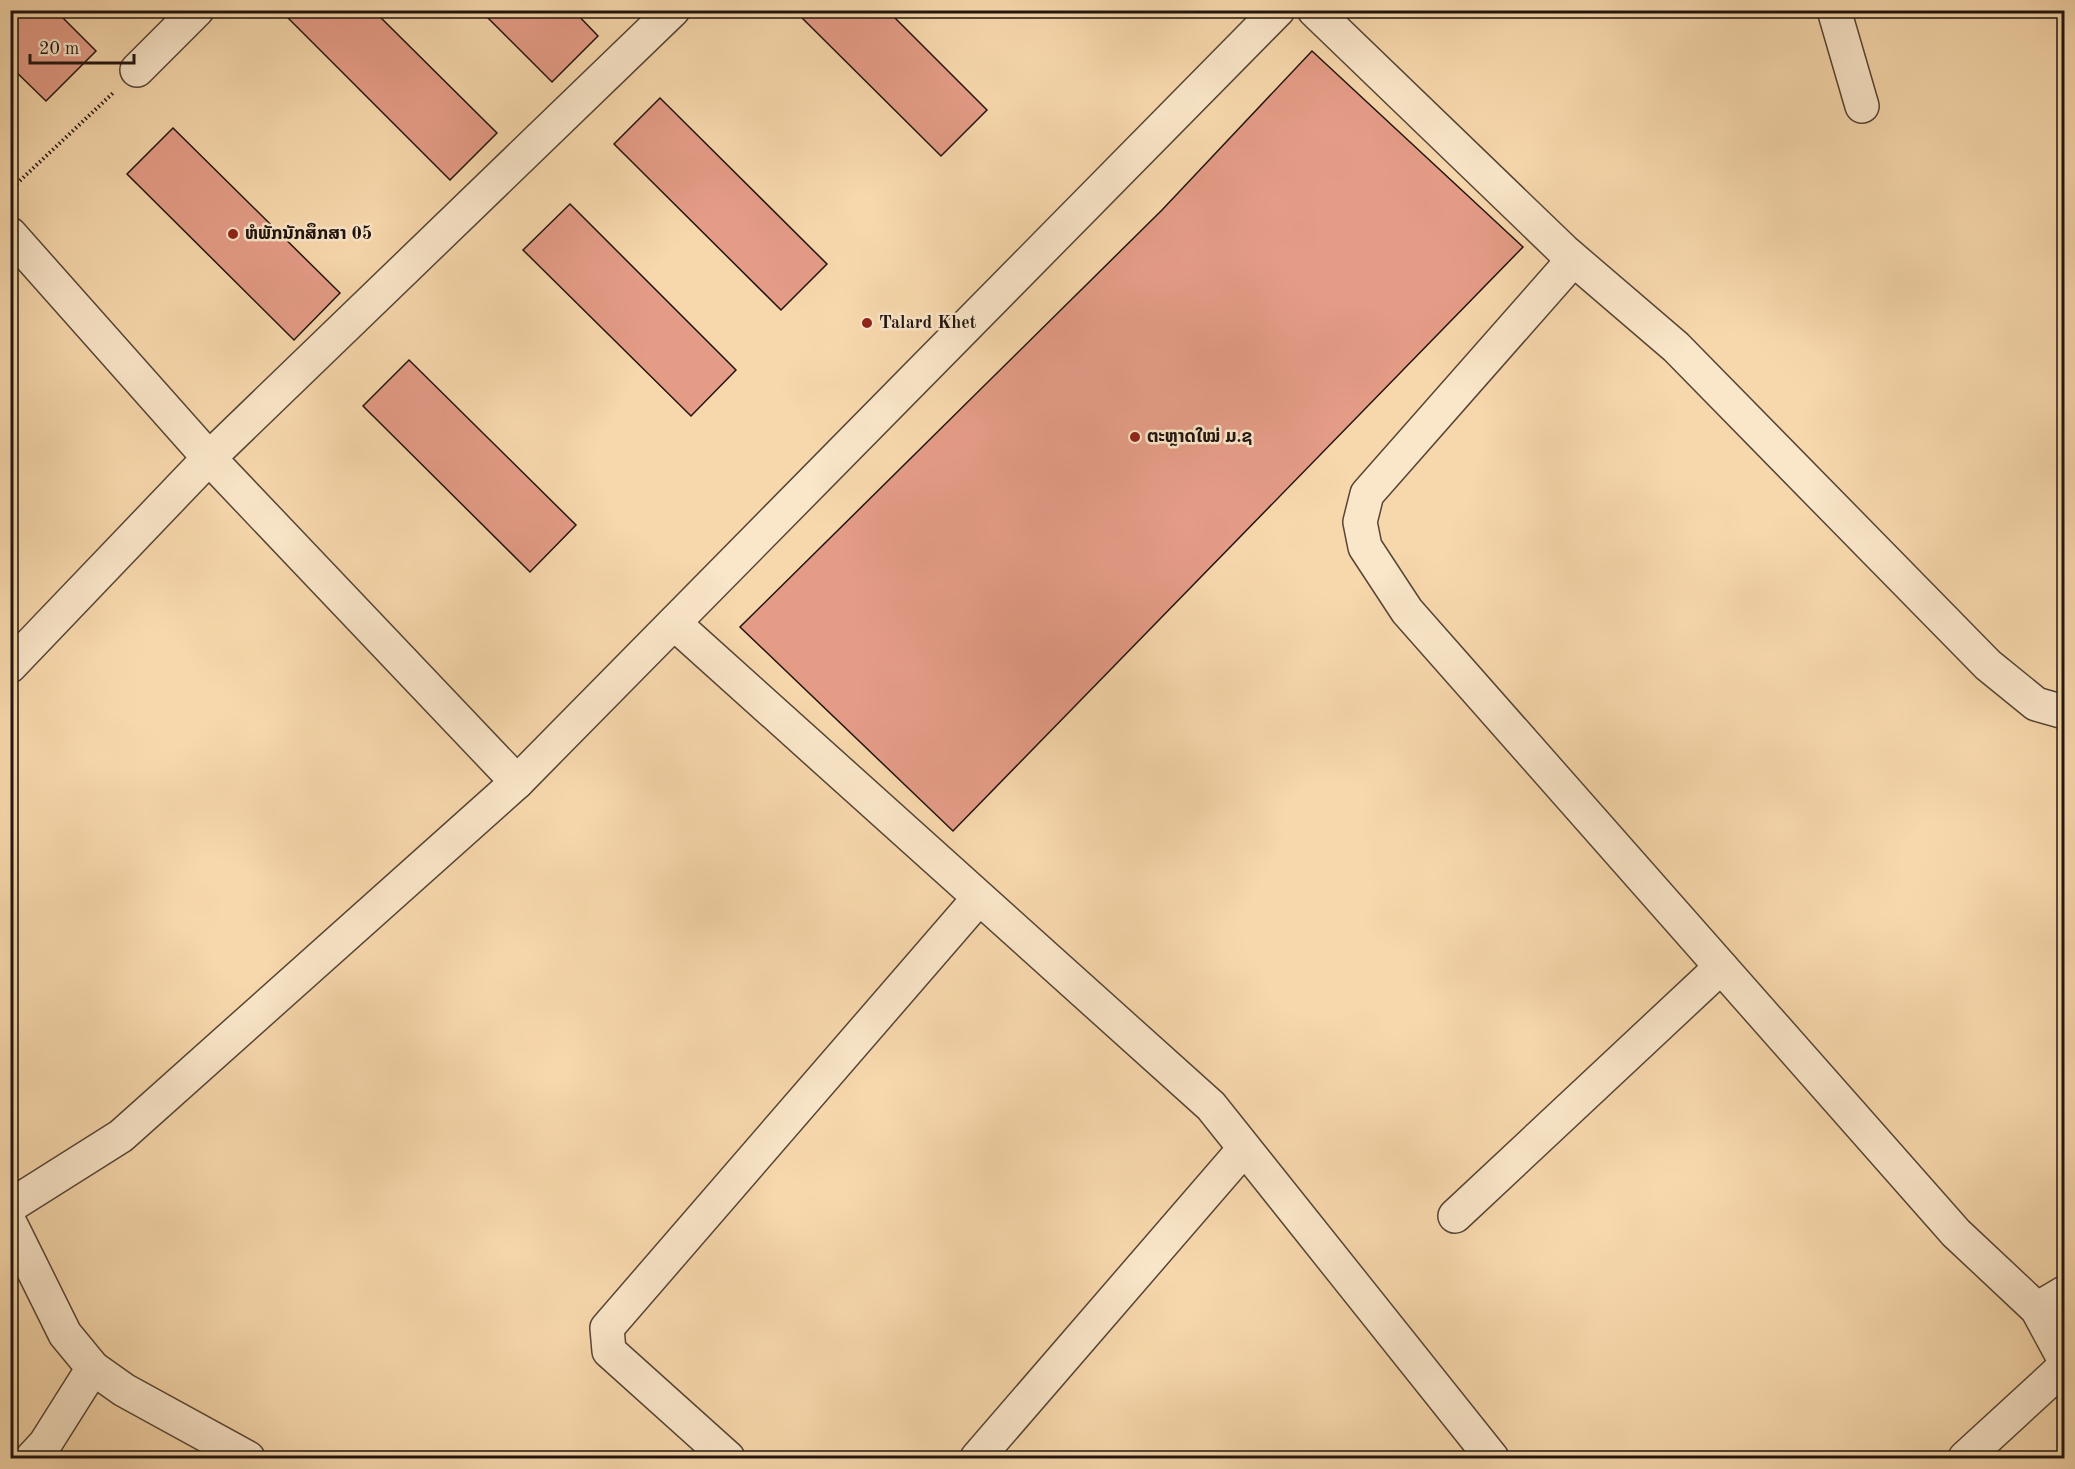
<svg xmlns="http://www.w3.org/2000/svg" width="2075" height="1469" viewBox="0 0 2075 1469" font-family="'Old Standard TT','Noto Sans Lao',serif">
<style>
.building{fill:#e59c87;stroke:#21140f;stroke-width:1.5}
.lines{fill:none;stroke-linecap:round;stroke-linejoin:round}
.street-casing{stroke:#564536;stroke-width:36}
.path{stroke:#21140f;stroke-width:4;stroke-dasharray:1.5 3;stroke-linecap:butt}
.street{stroke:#fae6c9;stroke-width:33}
.poi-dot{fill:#8f2418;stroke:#fae6c9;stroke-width:2}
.labels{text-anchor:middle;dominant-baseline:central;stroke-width:5;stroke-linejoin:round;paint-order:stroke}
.poi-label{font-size:18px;font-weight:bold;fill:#21140f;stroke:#fae6c9;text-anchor:start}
</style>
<rect width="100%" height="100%" fill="#f7d8ac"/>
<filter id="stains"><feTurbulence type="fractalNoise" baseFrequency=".00333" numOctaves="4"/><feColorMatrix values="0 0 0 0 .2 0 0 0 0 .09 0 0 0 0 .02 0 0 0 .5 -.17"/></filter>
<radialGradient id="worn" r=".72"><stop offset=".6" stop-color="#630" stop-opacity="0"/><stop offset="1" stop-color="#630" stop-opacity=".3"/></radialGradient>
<g class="building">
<polygon points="10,10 55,10 96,51 46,101 10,66"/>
<polygon points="287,10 373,10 497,133 450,180 284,14"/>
<polygon points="480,10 573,10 598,36 552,82"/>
<polygon points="794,10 887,10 987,110 941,156"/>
<polygon points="1312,51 1523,247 953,831 740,627 1162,210"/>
<polygon points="660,98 827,264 781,310 614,144"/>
<polygon points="173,128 340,293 294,340 127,174"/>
<polygon points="570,204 736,370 691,416 523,250"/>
<polygon points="409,360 576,525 530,572 363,406"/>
</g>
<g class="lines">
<defs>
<g id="street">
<polyline points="1314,10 1564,251 1676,347 1988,665 2036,704 2064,712"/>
<polyline points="1834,10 1862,106"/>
<polyline points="137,70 197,10"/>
<polyline points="10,234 209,458 517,782"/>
<polyline points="1573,260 1367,494 1360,522 1365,547 1407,611 1956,1233 2037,1309"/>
<polyline points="674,623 1211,1106 1492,1458"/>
<polyline points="10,666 209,458 673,10"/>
<polyline points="10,1206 121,1136 517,782 1278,10"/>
<polyline points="1455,1216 1721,967"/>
<polyline points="10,1223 65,1334 93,1368 124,1390 248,1458"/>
<polyline points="2064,1293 2037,1309 2064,1359"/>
<polyline points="32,1458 45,1444 93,1368"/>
<polyline points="728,1458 609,1351 607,1328 979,898"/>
<polyline points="977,1458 1244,1149"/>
<polyline points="1965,1458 2064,1367"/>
</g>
</defs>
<use href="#street" class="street-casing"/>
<polyline class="path" points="10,190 113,93"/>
<use href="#street" class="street"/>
</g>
<g class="poi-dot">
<circle cx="233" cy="234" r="6"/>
<circle cx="867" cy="323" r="6"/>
<circle cx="1135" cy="437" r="6"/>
</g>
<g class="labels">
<g class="poi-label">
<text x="245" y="234">ຫໍພັກນັກສຶກສາ 05</text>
<text x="879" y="323">Talard Khet</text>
<text x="1147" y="437">ຕະຫຼາດໃໝ່ ມ.ຊ</text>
</g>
</g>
<rect width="2075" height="1469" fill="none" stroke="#f7d8ac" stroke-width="36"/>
<rect x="12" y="12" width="2051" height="1445" fill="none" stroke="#21140f" stroke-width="3"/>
<rect x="18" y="18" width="2039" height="1433" fill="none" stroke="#21140f" stroke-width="1.5"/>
<path d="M30 54v9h104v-9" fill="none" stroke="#21140f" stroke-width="3"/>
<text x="39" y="54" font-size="18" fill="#21140f" stroke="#fae6c9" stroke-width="4.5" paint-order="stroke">20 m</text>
<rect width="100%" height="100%" filter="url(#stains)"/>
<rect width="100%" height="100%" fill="url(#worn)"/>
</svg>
